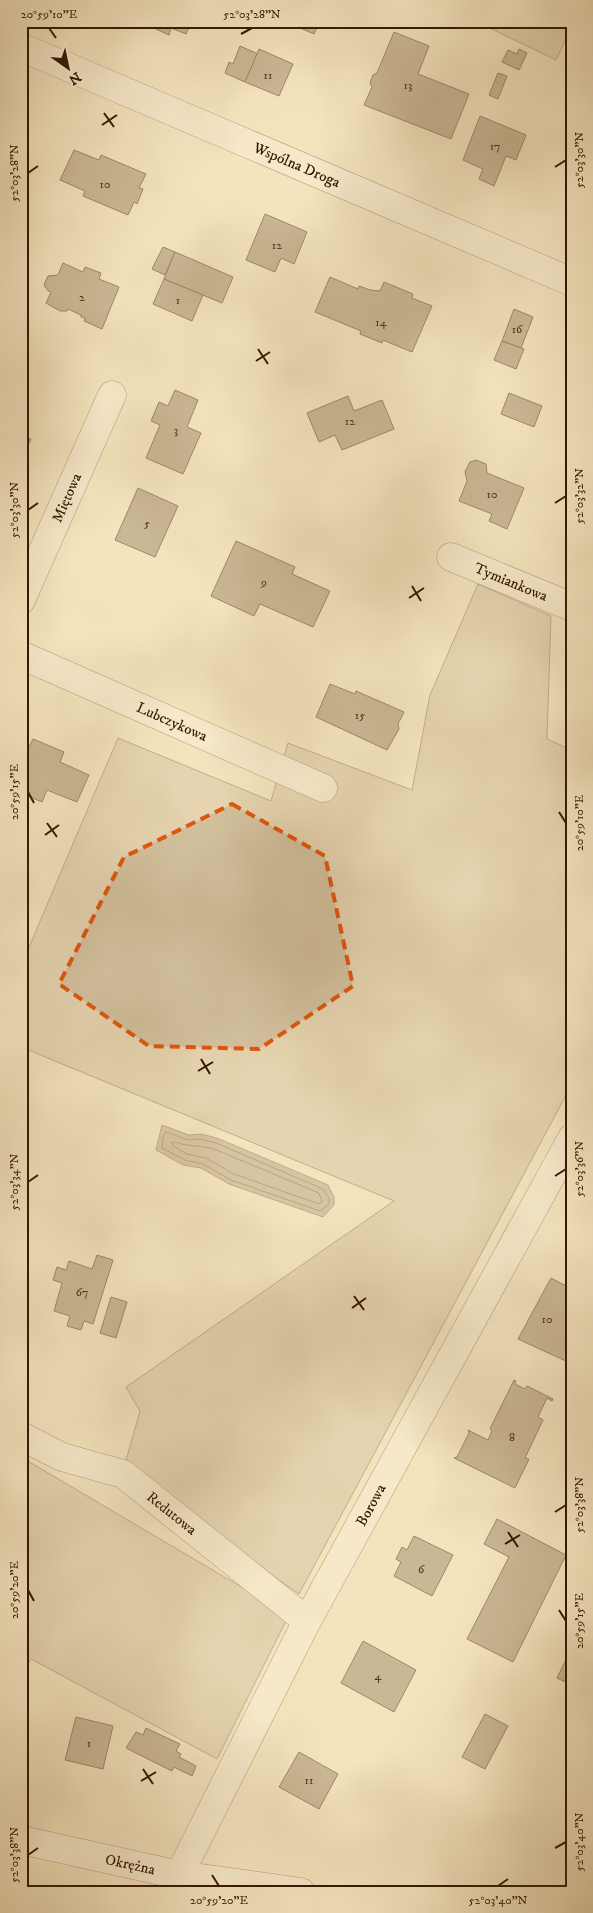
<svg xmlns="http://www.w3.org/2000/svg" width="593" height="1913" viewBox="0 0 593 1913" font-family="'IM FELL DW Pica',serif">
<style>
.green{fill:#d3c19e;stroke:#846c4f}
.water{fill:#b39e7d;stroke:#80684b}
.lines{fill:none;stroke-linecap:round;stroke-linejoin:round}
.shore{stroke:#745a3e;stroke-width:1}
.building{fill:#988263;stroke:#341700}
.minor-casing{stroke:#644a30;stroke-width:29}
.minor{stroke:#f8edd5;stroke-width:28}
.marked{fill:none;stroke:#df560b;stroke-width:4;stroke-dasharray:10 6;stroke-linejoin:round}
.ticks{fill:none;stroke:#341700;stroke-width:2}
.labels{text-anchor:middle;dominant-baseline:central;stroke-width:4;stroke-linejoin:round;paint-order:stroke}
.number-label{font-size:12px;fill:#4d3219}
.street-label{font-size:15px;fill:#341700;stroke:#f8edd5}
.neatline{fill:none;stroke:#341700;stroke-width:2}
.ticks-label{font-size:12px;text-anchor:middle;fill:#341700}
</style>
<rect width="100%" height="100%" fill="#f4e4be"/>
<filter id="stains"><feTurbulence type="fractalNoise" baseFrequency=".004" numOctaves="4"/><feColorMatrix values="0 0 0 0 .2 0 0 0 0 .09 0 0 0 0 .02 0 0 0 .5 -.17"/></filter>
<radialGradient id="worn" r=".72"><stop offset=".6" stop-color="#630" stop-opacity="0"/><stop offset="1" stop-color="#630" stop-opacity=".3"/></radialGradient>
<g class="green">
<polygon points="475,21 572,21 572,26 556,60"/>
<polygon points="478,584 551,616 547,739 572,750 572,1084 299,1594 123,1471 140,1411 126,1387 394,1201 21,1047 21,966 118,738 271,801 288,743 412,790 430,695"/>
<polygon points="21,1457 289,1615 217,1759 31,1659 21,1675"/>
</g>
<polygon class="water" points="162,1125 189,1135 201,1134 217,1138 328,1185 334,1197 334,1205 323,1217 229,1184 201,1168 183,1165 156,1150"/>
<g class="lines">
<g class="shore">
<polygon points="166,1132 188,1140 200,1139 216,1143 323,1189 329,1198 329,1204 320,1211 231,1180 203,1164 185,1160 162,1148 163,1138"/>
<path d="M175,1142C188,1147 200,1145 214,1149L319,1193L322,1202L319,1204L234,1174L206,1158L187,1154L173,1146L172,1143Z"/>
</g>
</g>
<g class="building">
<polygon points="146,21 192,21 186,34 171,28 169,35 145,24"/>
<polygon points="284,21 320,21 314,34"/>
<polygon points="394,32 429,46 418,74 469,94 451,139 364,105 372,87 370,83 373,75 377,73"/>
<polygon points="240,46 258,54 245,82 225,73 229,62 233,64"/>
<polygon points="259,49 293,64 279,96 245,82"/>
<polygon points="519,49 527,53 519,70 502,62 508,50 517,54"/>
<polygon points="498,73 507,76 498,99 489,95"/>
<polygon points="480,116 526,135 516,160 506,156 494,186 479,179 483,169 463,160"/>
<polygon points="74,150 99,160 101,155 146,174 139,188 143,189 137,204 134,202 128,215 83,196 85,191 60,180"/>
<polygon points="265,214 307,232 294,264 281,258 275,272 246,260"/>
<polygon points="163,247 175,252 165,275 152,269"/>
<polygon points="175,252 233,277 222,303 164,279"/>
<polygon points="63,263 83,272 85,267 101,273 99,279 119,287 102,329 84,321 85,318 81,317 81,315 68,309 67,311 60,311 46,303 51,292 48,291 44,285 48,276 58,275"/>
<polygon points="330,277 358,289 359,286 370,290 380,291 384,282 413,294 412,298 432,306 412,352 383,340 382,343 360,334 361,331 315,312"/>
<polygon points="164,279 203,295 192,321 153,304"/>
<polygon points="514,309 533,317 521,348 502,341"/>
<polygon points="502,341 524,349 516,369 494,360"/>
<polygon points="175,390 198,400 187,427 201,433 183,474 146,458 160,425 151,421 159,402 168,406"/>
<polygon points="509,393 542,406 534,427 501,414"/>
<polygon points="348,396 354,411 382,400 394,429 342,450 335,435 319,442 307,413"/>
<polygon points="21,435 31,439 21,461"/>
<polygon points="476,460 486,464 487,473 524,488 507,529 489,521 492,514 459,501 467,481 465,472 470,462"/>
<polygon points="138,488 178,506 155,557 115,540"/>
<polygon points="236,541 295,567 292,574 330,591 313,627 260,604 254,616 211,596"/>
<polygon points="330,684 355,694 356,691 404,712 398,724 399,729 387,750 316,717"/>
<polygon points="33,739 64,752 60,762 89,775 77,802 47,790 42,802 21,793 21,749 27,751"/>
<polygon points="97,1255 113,1260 93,1324 84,1321 81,1330 67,1326 70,1316 54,1311 62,1283 53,1280 57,1267 66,1270 69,1261 92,1269"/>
<polygon points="551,1278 572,1289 572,1307 565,1322 572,1325 570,1349 572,1356 568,1362 518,1339"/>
<polygon points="111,1297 127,1302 116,1338 100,1333"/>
<polygon points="514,1380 516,1381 515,1384 525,1389 527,1386 553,1399 552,1401 547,1398 538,1417 543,1420 525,1458 529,1459 515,1488 454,1458 457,1457 469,1433 468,1430 488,1440 492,1431 490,1429"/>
<polygon points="497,1519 566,1555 513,1662 467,1639 509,1557 484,1544"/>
<polygon points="414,1536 453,1555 432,1596 394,1576 401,1562 396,1559 402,1547 407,1550"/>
<polygon points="363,1641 416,1670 394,1712 341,1683"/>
<polygon points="572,1647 572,1685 557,1678"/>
<polygon points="485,1714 508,1726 485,1769 462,1757"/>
<polygon points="76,1717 113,1726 103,1769 65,1760"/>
<polygon points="146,1728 180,1744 176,1751 181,1754 179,1757 196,1766 192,1776 174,1767 172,1771 126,1748 136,1732 143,1735"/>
<polygon points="299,1752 338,1774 319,1809 279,1787"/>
</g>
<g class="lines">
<defs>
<g id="minor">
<path id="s1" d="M21,47L572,282"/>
<path id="s2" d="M451,557L572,607"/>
<path id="s3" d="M21,600L112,395"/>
<path id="s4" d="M21,655L323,788"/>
<path id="s5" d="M21,1436L62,1457L123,1474L307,1621"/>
<path id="s6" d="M21,1840L179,1875L301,1892"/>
<path id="s7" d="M188,1892L179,1875L307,1621L572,1138"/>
</g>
</defs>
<use href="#minor" class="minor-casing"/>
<use href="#minor" class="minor"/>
</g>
<path d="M0 0H593V1913H0ZM232,804L325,856L353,986L259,1049L149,1046L59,984L124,857Z" fill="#f4e4be" fill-opacity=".55" fill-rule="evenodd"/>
<path class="marked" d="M232,804L325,856L353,986L259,1049L149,1046L59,984L124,857Z"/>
<path class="ticks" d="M49,28L56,38M241,34L252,28M104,113L114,127M102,125L117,115M555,167L566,160M28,173L38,166M258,349L268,364M256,361L270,352M555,503L566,496M28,510L38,503M412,586L421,601M409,598L424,588M28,792L34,803M559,812L566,823M47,823L57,837M45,835L59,825M201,1059L210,1074M198,1071L213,1062M555,1176L566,1169M28,1182L38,1175M354,1296L364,1310M352,1308L366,1298M555,1512L566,1505M508,1532L518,1547M505,1544L520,1535M28,1590L34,1601M559,1610L566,1621M143,1769L153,1784M141,1781L156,1772M555,1848L566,1842M28,1855L38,1848M212,1875L219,1886M498,1886L508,1879"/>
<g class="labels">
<g class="number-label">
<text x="268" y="75">11</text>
<text x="408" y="85">13</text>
<text x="495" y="146">17</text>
<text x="105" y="184">10</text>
<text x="277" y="245">12</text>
<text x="82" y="297">2</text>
<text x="178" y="300">1</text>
<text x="381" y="322">14</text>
<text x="517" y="329">16</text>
<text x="350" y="421">12</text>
<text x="176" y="430">3</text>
<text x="492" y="494">10</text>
<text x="147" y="523">5</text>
<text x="264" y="582">9</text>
<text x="360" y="715">15</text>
<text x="82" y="1292">67</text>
<text x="547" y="1319">10</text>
<text x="512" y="1437">8</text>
<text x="421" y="1569">6</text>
<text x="378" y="1676">4</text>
<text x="89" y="1743">1</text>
<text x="309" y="1780">11</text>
</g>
<g class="street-label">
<text stroke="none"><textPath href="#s1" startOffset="300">Wspólna Droga</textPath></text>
<text stroke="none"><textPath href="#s3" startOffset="112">Miętowa</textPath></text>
<text stroke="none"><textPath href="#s2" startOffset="65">Tymiankowa</textPath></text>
<text stroke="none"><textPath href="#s4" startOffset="165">Lubczykowa</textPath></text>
<text stroke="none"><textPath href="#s7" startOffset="436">Borowa</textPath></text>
<text stroke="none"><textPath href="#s5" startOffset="172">Redutowa</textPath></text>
<text stroke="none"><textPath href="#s6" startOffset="112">Okrężna</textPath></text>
</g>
</g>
<rect width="593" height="1913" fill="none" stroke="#f4e4be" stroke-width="55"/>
<g transform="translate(68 68) rotate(147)" stroke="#f8edd5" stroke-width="4" paint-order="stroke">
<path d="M0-4L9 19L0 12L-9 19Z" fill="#341700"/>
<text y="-8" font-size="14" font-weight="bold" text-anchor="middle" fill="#341700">N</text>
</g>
<rect x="28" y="28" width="538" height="1858" class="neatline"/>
<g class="ticks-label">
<text x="49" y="18">20°59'10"E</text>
<text x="252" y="18">52°03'28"N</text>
<text transform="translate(579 160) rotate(-90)" y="4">52°03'30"N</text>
<text transform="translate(14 173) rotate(-90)" y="4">52°03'28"N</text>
<text transform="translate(579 496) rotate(-90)" y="4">52°03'32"N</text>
<text transform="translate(14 510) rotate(-90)" y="4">52°03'30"N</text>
<text transform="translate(14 792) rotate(-90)" y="4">20°59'15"E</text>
<text transform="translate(579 823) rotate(-90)" y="4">20°59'10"E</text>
<text transform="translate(579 1169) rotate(-90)" y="4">52°03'36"N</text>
<text transform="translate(14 1182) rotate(-90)" y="4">52°03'34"N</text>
<text transform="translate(579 1505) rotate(-90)" y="4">52°03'38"N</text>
<text transform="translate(14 1590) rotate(-90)" y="4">20°59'20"E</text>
<text transform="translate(579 1621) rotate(-90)" y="4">20°59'15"E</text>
<text transform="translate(579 1842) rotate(-90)" y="4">52°03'40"N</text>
<text transform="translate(14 1855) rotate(-90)" y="4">52°03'38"N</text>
<text x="219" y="1904">20°59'20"E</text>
<text x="498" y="1904">52°03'40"N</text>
</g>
<rect width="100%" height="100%" filter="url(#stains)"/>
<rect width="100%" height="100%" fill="url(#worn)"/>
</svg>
